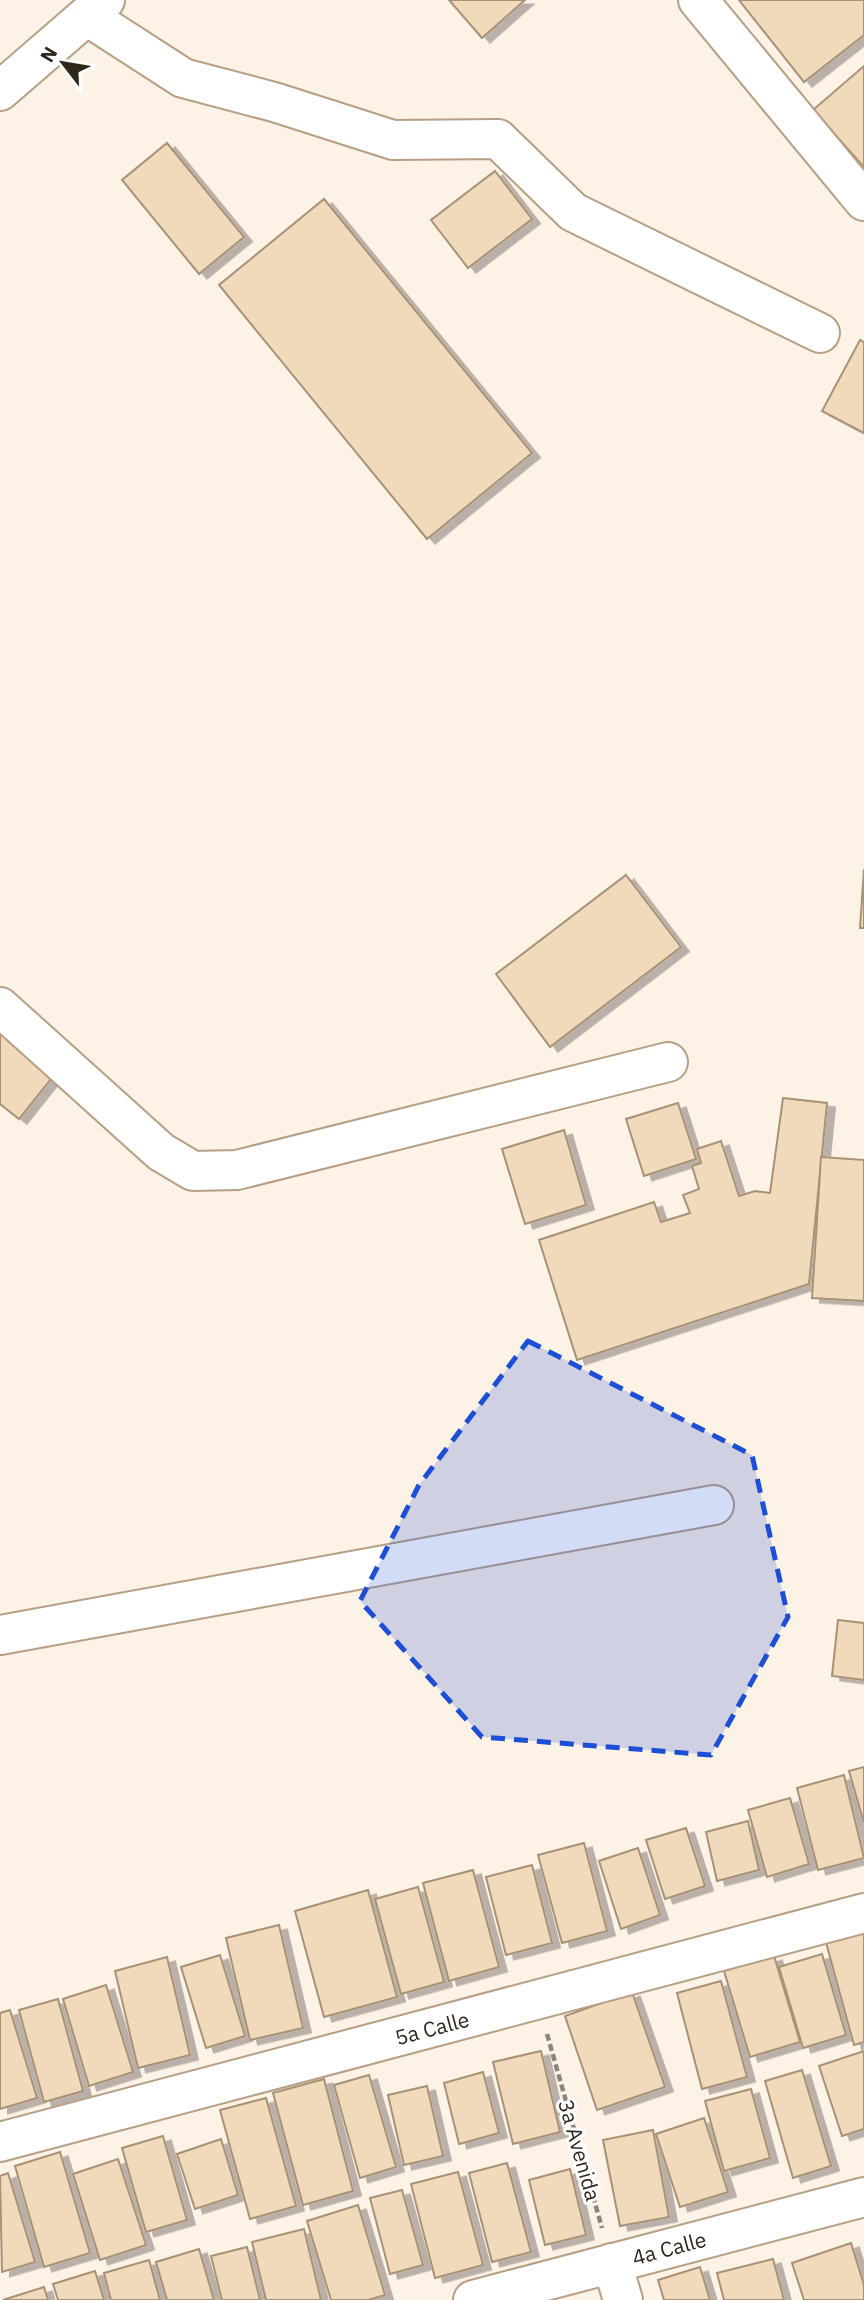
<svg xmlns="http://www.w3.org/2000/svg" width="864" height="2300" viewBox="0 0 864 2300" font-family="'IBM Plex Sans',sans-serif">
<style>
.building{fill:#f1d9bc;stroke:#a89276;stroke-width:2;filter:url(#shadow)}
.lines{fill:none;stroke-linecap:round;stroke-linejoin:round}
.minor-casing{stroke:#b79e84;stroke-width:42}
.path{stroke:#8e8479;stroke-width:4.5;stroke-dasharray:7 3.5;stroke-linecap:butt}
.minor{stroke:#fff;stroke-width:38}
.marked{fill:#1d4ed8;fill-opacity:0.2;stroke:#1d4ed8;stroke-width:5;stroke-dasharray:14 9;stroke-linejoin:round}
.labels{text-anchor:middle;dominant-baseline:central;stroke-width:6;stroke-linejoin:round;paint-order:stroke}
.street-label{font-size:21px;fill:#30271c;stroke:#fff}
</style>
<defs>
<filter id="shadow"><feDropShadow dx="8" dy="4.5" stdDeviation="0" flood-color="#0004"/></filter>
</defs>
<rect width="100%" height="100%" fill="#fcf2e6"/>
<g class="building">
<polygon points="449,0 525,0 482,38"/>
<polygon points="739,0 864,0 864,35 804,82"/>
<polygon points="864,66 864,167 813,110"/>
<polygon points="167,143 244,237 199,274 122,180"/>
<polygon points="495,171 532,219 468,268 431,220"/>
<polygon points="324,199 532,453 427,539 219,285"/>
<polygon points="860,340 864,342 864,433 822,411"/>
<polygon points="864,869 864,928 860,928"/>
<polygon points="626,875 681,947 550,1047 496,974"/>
<polygon points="0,1033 54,1075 19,1119 0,1104"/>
<polygon points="783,1098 827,1103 809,1284 577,1360 539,1240 654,1202 661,1222 690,1213 683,1195 699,1189 692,1166 701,1163 697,1149 721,1141 739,1196 755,1191 770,1193"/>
<polygon points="678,1103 696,1159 644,1176 626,1119"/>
<polygon points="564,1130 586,1205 525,1224 502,1149"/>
<polygon points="821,1157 864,1160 864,1301 812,1298"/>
<polygon points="838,1620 864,1623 864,1680 832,1676"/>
<polygon points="864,1767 864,1823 849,1771"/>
<polygon points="844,1775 864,1858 818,1870 797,1788"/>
<polygon points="790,1798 809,1864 767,1877 748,1810"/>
<polygon points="748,1821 759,1870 717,1881 706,1832"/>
<polygon points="686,1828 705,1886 665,1899 646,1840"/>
<polygon points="584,1843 607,1931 562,1943 538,1855"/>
<polygon points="638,1848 660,1915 621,1929 599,1861"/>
<polygon points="532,1865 552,1943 506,1955 486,1877"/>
<polygon points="473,1870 499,1967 449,1981 423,1883"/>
<polygon points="418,1887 444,1982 401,1994 375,1899"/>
<polygon points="368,1890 397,1997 324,2017 295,1911"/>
<polygon points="864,1924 864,2042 854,2045 824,1935"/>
<polygon points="279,1925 303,2028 250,2040 226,1938"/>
<polygon points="822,1954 846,2035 803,2048 779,1967"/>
<polygon points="220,1955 245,2036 206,2048 181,1967"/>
<polygon points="774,1956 800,2042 750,2057 724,1971"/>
<polygon points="167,1957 190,2055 138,2068 115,1971"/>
<polygon points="721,1981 747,2077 702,2089 677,1993"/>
<polygon points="106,1985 133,2072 89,2086 63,1999"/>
<polygon points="632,1992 665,2087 597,2110 565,2016"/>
<polygon points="58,1999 83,2091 44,2102 19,2010"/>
<polygon points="10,2010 37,2098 0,2109 0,2013"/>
<polygon points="541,2051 560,2132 513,2144 493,2062"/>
<polygon points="864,2051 864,2129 842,2136 819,2066"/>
<polygon points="802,2070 831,2166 793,2178 765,2081"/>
<polygon points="483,2072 499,2133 459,2144 444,2083"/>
<polygon points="369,2075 396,2167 360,2178 334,2085"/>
<polygon points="324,2079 353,2191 303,2205 273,2093"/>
<polygon points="427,2086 443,2156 404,2165 388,2095"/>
<polygon points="751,2089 770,2158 724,2171 705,2101"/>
<polygon points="266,2098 296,2206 250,2219 220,2110"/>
<polygon points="704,2118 728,2192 680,2207 656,2134"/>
<polygon points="653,2130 669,2217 620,2226 603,2140"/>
<polygon points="163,2136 187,2220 146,2232 122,2148"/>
<polygon points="221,2139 238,2195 195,2209 177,2154"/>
<polygon points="60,2152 90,2253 44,2267 15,2166"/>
<polygon points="118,2159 146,2245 100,2260 73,2174"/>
<polygon points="507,2163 531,2252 492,2262 469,2173"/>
<polygon points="570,2169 586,2235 545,2245 529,2180"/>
<polygon points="458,2172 483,2265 435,2278 411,2184"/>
<polygon points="8,2173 35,2262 2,2272 0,2176"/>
<polygon points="402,2190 423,2265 390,2274 370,2198"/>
<polygon points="358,2205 385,2295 368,2300 331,2300 307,2221"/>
<polygon points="304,2229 321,2300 266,2300 252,2242"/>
<polygon points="851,2243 864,2285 864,2300 804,2300 792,2263"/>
<polygon points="247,2247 260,2300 222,2300 211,2256"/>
<polygon points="199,2249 214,2300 167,2300 156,2262"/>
<polygon points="773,2259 784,2300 724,2300 717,2273"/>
<polygon points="149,2260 160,2300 111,2300 104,2273"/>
<polygon points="700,2267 710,2300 664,2300 658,2280"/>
<polygon points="95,2271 104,2300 58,2300 53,2284"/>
<polygon points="44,2287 48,2300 3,2300"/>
</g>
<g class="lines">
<defs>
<g id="minor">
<polyline points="698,0 864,201"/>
<polyline points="87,16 183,78 274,102 393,140 498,139 573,212 820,333"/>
<polyline points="0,91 105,0"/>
<polyline points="0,1007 161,1152 193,1171 237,1170 668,1062"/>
<polyline points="0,1635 714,1505"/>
<polyline points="0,2142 864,1913"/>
<polyline points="612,2263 623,2300"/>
<polyline points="473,2300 864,2197"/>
</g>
</defs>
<use href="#minor" class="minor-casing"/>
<polyline class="path" points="547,2034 602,2228"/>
<use href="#minor" class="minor"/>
</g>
<path class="marked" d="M528,1341L752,1455L788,1617L711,1755L482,1737L360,1601L419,1485Z"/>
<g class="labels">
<g class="street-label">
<text transform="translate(432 2028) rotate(-15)">5a Calle</text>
<text transform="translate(580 2150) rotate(74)">3a Avenida</text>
<text transform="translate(669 2248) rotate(-15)">4a Calle</text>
</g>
</g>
<g transform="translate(63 63) rotate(301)" stroke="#ffffff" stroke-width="5" paint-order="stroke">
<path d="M0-5L12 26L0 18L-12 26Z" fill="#30271c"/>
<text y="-10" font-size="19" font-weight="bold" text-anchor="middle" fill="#30271c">N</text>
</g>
</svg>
